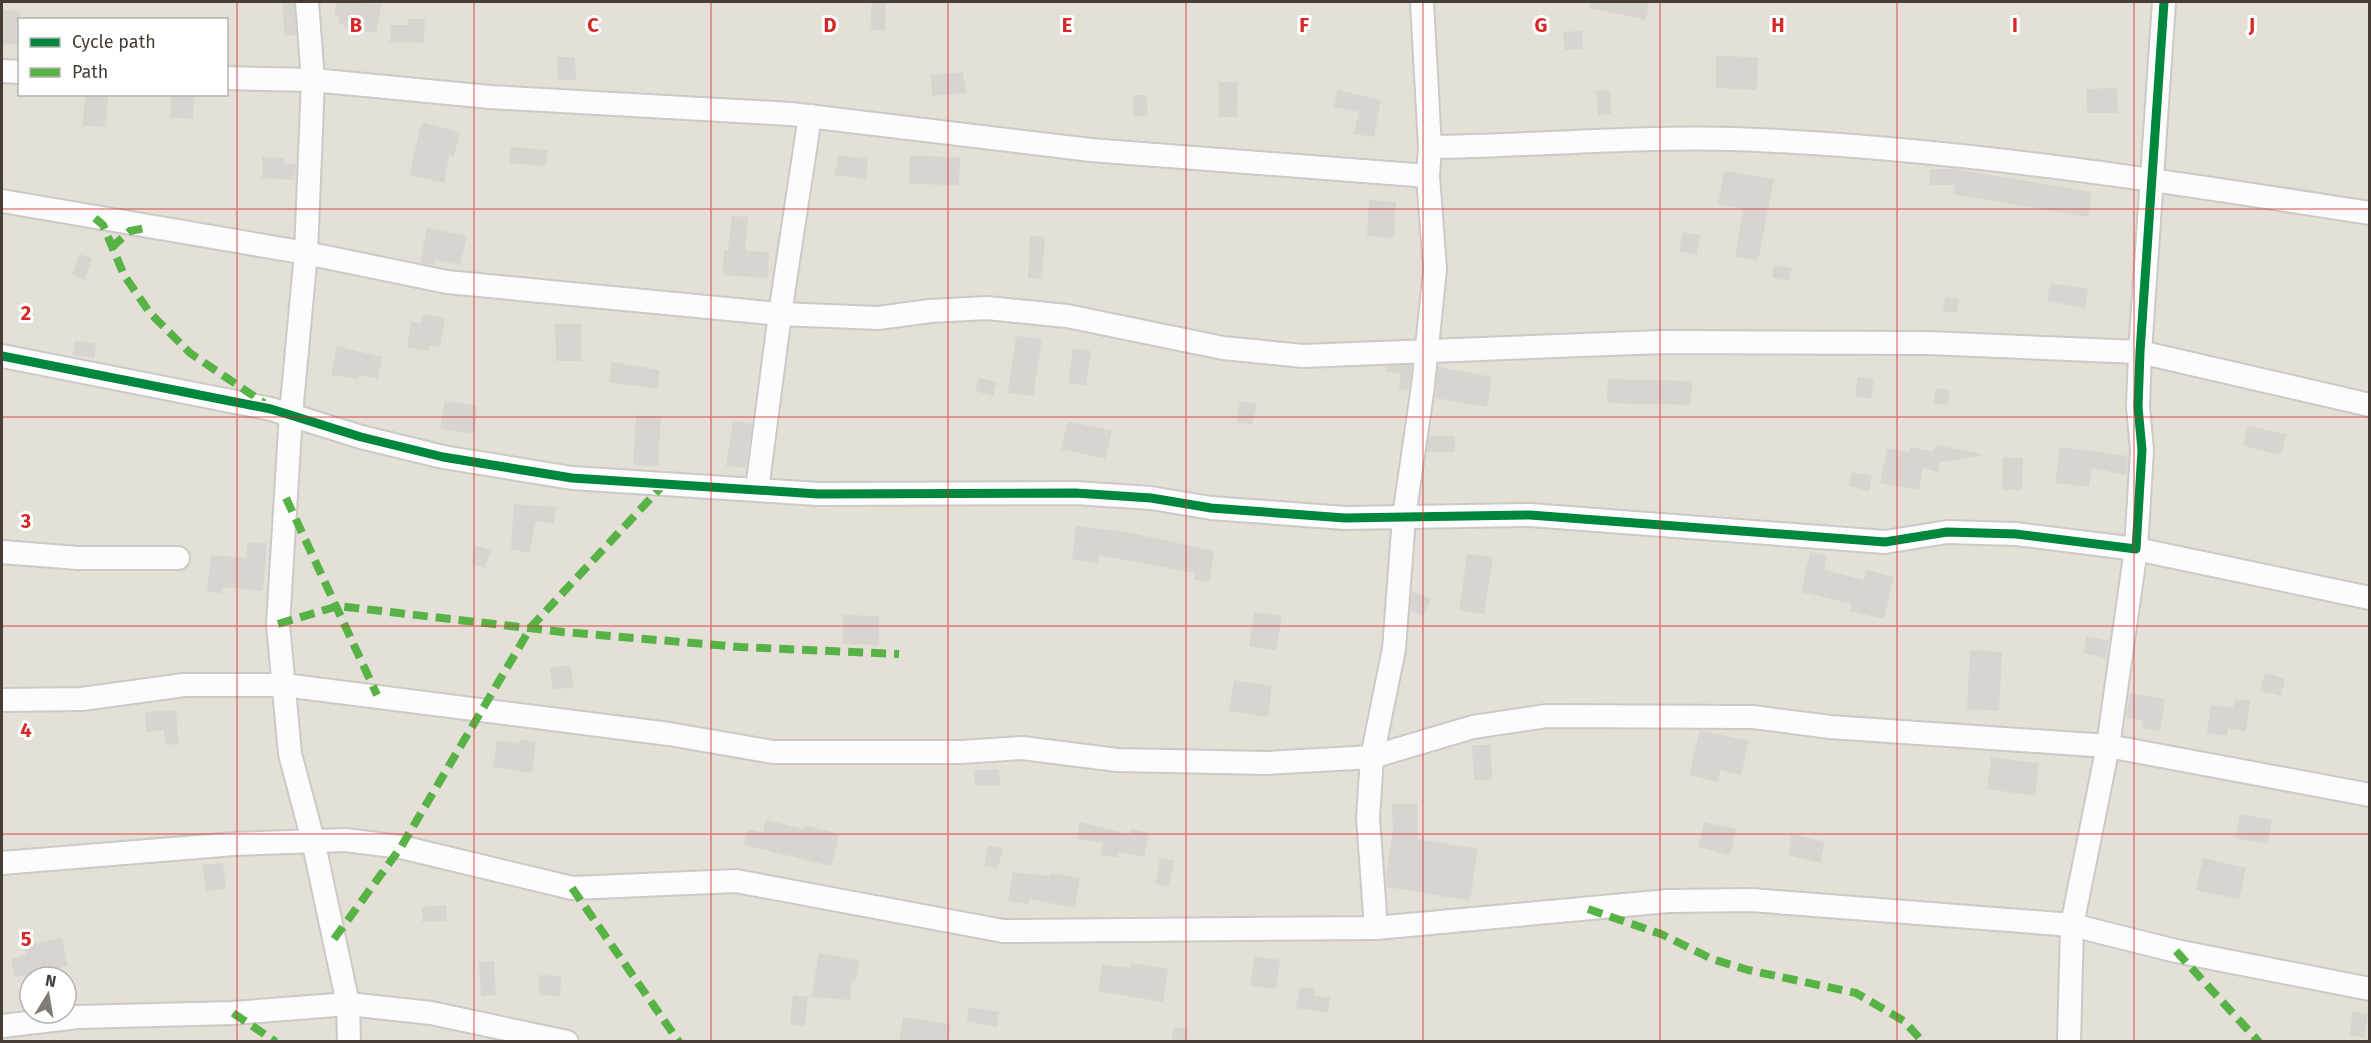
<svg xmlns="http://www.w3.org/2000/svg" width="2371" height="1043" viewBox="0 0 2371 1043" font-family="'Fira Sans',sans-serif">
<style>
.residential{fill:#e4dfd7;fill-rule:evenodd}
.building{fill:#d8d5d1}
.lines{fill:none;stroke-linecap:round;stroke-linejoin:round}
.minor-casing{stroke:#ccc9c6;stroke-width:26}
.minor{stroke:#fdfcfc;stroke-width:22}
.quiet{stroke:#57b346;stroke-width:8;stroke-dasharray:15 8;stroke-linecap:butt}
.cycleway-casing{stroke:#fff;stroke-width:13}
.cycleway{stroke:#00873e;stroke-width:9}
.grid{fill:none;stroke:#d62828;stroke-width:1.5;stroke-opacity:0.55}
.grid-label{font-size:20px;text-anchor:middle;font-weight:bold;fill:#d62828;stroke:#fff;stroke-width:6;stroke-linejoin:round;paint-order:stroke}
</style>
<rect width="100%" height="100%" fill="#f0edea"/>
<path class="residential" d="M2,2H2369V1041H2ZM20,20H226V94H20ZM30,977H66V1013H30Z"/>
<g class="building">
<polygon points="294,2 296,35 284,36 283,3"/>
<polygon points="337,2 382,4 376,33 344,28 344,24 338,23 339,16 334,15"/>
<polygon points="872,2 886,3 885,31 870,30"/>
<polygon points="1590,2 1649,2 1646,20 1589,8"/>
<polygon points="2,10 20,11 20,45 2,44"/>
<polygon points="408,19 425,19 424,43 390,42 390,25 408,25"/>
<polygon points="1582,31 1583,49 1565,50 1563,32"/>
<polygon points="1716,56 1758,57 1757,90 1716,88"/>
<polygon points="557,57 575,57 576,80 558,80"/>
<polygon points="963,72 966,93 932,96 931,75"/>
<polygon points="1219,82 1238,82 1237,117 1219,117"/>
<polygon points="2117,88 2118,113 2087,113 2086,89"/>
<polygon points="1337,90 1381,100 1374,137 1354,134 1359,112 1334,107"/>
<polygon points="1610,90 1611,114 1598,115 1596,91"/>
<polygon points="85,94 108,94 106,127 83,126"/>
<polygon points="172,94 195,94 193,119 170,118"/>
<polygon points="1133,95 1147,95 1148,116 1133,116"/>
<polygon points="422,122 460,132 454,157 449,155 444,183 409,175"/>
<polygon points="511,147 548,150 546,166 509,163"/>
<polygon points="838,155 868,159 866,179 835,175"/>
<polygon points="910,156 960,157 959,185 909,184"/>
<polygon points="262,157 285,158 284,164 296,164 295,180 262,178"/>
<polygon points="1930,169 1954,169 2092,192 2088,217 1953,194 1955,185 1930,185"/>
<polygon points="1724,171 1774,179 1758,261 1735,257 1743,209 1718,204"/>
<polygon points="1369,200 1396,202 1394,238 1367,236"/>
<polygon points="732,216 748,217 745,251 769,252 768,278 723,275 724,250 728,250"/>
<polygon points="427,228 467,236 460,265 436,260 434,266 420,262"/>
<polygon points="1683,232 1700,235 1697,255 1679,251"/>
<polygon points="1030,236 1045,237 1042,279 1028,278"/>
<polygon points="79,254 92,258 85,280 72,275"/>
<polygon points="1774,265 1792,268 1789,281 1772,278"/>
<polygon points="2050,283 2088,289 2085,308 2047,301"/>
<polygon points="1945,296 1959,299 1957,313 1943,311"/>
<polygon points="423,314 445,318 440,347 430,345 428,351 407,347 411,321 421,323"/>
<polygon points="555,324 581,324 581,361 556,361"/>
<polygon points="1016,336 1042,339 1033,396 1008,393"/>
<polygon points="75,341 96,343 94,358 73,355"/>
<polygon points="337,346 382,357 378,379 359,375 358,379 331,375"/>
<polygon points="1073,348 1091,351 1086,386 1068,383"/>
<polygon points="612,362 660,370 657,389 609,382"/>
<polygon points="1412,365 1409,390 1399,389 1401,374 1385,371 1386,366"/>
<polygon points="1438,367 1492,377 1487,407 1435,398"/>
<polygon points="1858,377 1874,379 1871,399 1855,396"/>
<polygon points="979,378 997,382 993,396 975,391"/>
<polygon points="1608,379 1692,381 1691,405 1607,403"/>
<polygon points="1936,388 1950,390 1947,405 1933,403"/>
<polygon points="445,401 478,406 474,434 440,429"/>
<polygon points="1240,401 1257,404 1252,425 1236,422"/>
<polygon points="636,415 661,417 658,466 633,465"/>
<polygon points="733,421 752,423 746,468 726,466"/>
<polygon points="1068,421 1112,431 1105,459 1061,449"/>
<polygon points="2248,426 2286,434 2281,455 2243,446"/>
<polygon points="1429,436 1455,436 1455,452 1427,452"/>
<polygon points="1936,445 1982,454 1982,456 1940,462 1938,472 1923,468 1919,490 1880,483 1887,448 1909,452 1910,447 1934,452"/>
<polygon points="2060,447 2128,456 2126,475 2092,468 2089,487 2055,483"/>
<polygon points="2003,457 2023,458 2022,490 2002,490"/>
<polygon points="1852,472 1872,476 1869,491 1849,486"/>
<polygon points="514,504 556,507 554,524 536,521 529,553 511,549"/>
<polygon points="1076,526 1127,532 1214,551 1210,582 1194,580 1195,573 1099,555 1098,563 1072,559"/>
<polygon points="248,542 267,543 263,591 223,587 222,593 207,592 211,555 246,558"/>
<polygon points="476,546 491,550 485,568 471,563"/>
<polygon points="1810,552 1827,556 1824,570 1864,580 1867,570 1894,577 1884,619 1850,611 1852,604 1801,592"/>
<polygon points="1467,554 1493,557 1484,614 1459,610"/>
<polygon points="1412,591 1431,599 1423,616 1410,611"/>
<polygon points="1254,612 1282,616 1276,650 1249,646"/>
<polygon points="843,615 879,616 879,645 843,644"/>
<polygon points="2087,636 2109,641 2106,658 2083,653"/>
<polygon points="1970,650 2002,652 1999,711 1967,709"/>
<polygon points="570,665 574,687 553,690 550,668"/>
<polygon points="2265,673 2285,679 2281,696 2260,691"/>
<polygon points="1234,680 1272,686 1268,717 1229,711"/>
<polygon points="2130,693 2165,699 2160,731 2141,728 2143,720 2126,718"/>
<polygon points="2234,699 2250,701 2246,731 2228,729 2227,736 2207,733 2211,705 2233,708"/>
<polygon points="176,710 179,744 165,745 164,730 146,732 145,712"/>
<polygon points="1700,730 1749,741 1741,775 1720,770 1718,782 1689,775"/>
<polygon points="520,739 536,742 532,773 493,767 497,740 519,744"/>
<polygon points="1472,745 1491,745 1492,780 1474,780"/>
<polygon points="1991,757 2039,763 2035,796 1987,789"/>
<polygon points="999,769 1000,786 975,786 974,770"/>
<polygon points="1392,804 1417,804 1418,839 1478,849 1470,901 1387,887 1386,876 1393,831"/>
<polygon points="2240,814 2272,820 2268,844 2235,838"/>
<polygon points="766,820 803,829 804,825 839,834 831,866 744,845 748,829 763,833"/>
<polygon points="1079,822 1130,834 1131,829 1149,833 1144,857 1119,852 1118,858 1101,855 1103,843 1077,839"/>
<polygon points="1704,822 1736,829 1730,855 1698,847"/>
<polygon points="1792,834 1825,842 1820,863 1788,855"/>
<polygon points="988,845 1003,848 998,869 984,866"/>
<polygon points="1160,858 1174,861 1169,887 1155,884"/>
<polygon points="2203,858 2246,868 2239,899 2196,890"/>
<polygon points="223,863 226,889 206,891 203,865"/>
<polygon points="1013,872 1050,876 1051,873 1080,878 1075,908 1029,899 1029,904 1008,901"/>
<polygon points="446,905 447,921 422,922 422,907"/>
<polygon points="62,938 68,966 15,977 11,959 26,955 24,946"/>
<polygon points="819,953 860,961 856,981 852,980 850,1000 811,997"/>
<polygon points="1255,956 1280,960 1276,989 1250,986"/>
<polygon points="494,961 496,995 481,996 479,962"/>
<polygon points="1131,963 1168,969 1163,1002 1098,991 1102,964 1130,968"/>
<polygon points="539,975 561,976 560,996 539,995"/>
<polygon points="1300,987 1315,989 1314,995 1330,998 1328,1013 1296,1008"/>
<polygon points="793,995 808,997 805,1026 790,1024"/>
<polygon points="969,1007 999,1012 997,1027 967,1021"/>
<polygon points="2353,1011 2368,1014 2364,1038 2349,1035"/>
<polygon points="903,1017 951,1024 948,1041 899,1041"/>
<polygon points="1173,1027 1188,1028 1187,1041 1172,1041"/>
</g>
<g class="lines">
<defs>
<g id="minor">
<polyline points="2,71 20,72"/>
<polyline points="226,78 313,80 307,2"/>
<path d="M1430,147C1531,146 1633,136 1734,139C1947,147 2159,180 2370,213"/>
<polyline points="2,201 306,253 313,80 490,97 791,114 1091,150 1428,176 1430,147 1422,2"/>
<polyline points="2,356 271,409 361,437 443,457 572,478 818,494 1075,493 1151,498 1211,508 1345,518 1530,515 1885,542 1947,532 2016,534 2136,549 2142,450 2138,407 2140,352 2164,2"/>
<polyline points="757,489 780,314 878,318 930,311 987,308 1067,316 1223,348 1303,356 1661,342 1928,343 2140,352 2370,405"/>
<polyline points="2,552 78,558 178,558"/>
<polyline points="2,700 82,699 184,685 284,685 669,734 773,752 961,752 1022,748 1117,760 1266,763 1372,757 1473,727 1546,716 1753,717 1830,727 2108,746 2370,795"/>
<polyline points="2,863 234,844 345,840 401,847 572,888 736,881 1003,931 1376,928 1368,818 1372,757 1394,649 1404,517 1423,386 1435,269 1428,176"/>
<polyline points="1376,928 1668,901 1751,900 2072,925 2176,951 2370,989"/>
<polyline points="2,1026 78,1017 233,1013 348,1004 431,1013 567,1042"/>
<polyline points="349,1042 348,1004 313,840 290,754 278,624 291,414 306,253 447,282 780,314 810,116"/>
<polyline points="2069,1042 2072,925 2108,746 2136,549 2370,598"/>
</g>
</defs>
<use href="#minor" class="minor-casing"/>
<use href="#minor" class="minor"/>
<g class="quiet">
<polyline points="95,218 103,225 124,275 150,313 190,353 264,403"/>
<polyline points="111,248 130,231 150,227"/>
<polyline points="286,498 377,695"/>
<polyline points="278,624 338,606 563,632 740,647 899,654"/>
<polyline points="572,888 679,1042"/>
<polyline points="1588,909 1661,934 1712,959 1748,970 1856,993 1904,1021 1923,1042"/>
<polyline points="334,939 401,847 531,627 664,484"/>
<polyline points="2176,951 2259,1042"/>
<polyline points="233,1013 276,1042"/>
</g>
<defs>
<polyline id="cycleway" points="2,356 271,409 361,437 443,457 572,478 818,494 1075,493 1151,498 1211,508 1345,518 1530,515 1885,542 1947,532 2016,534 2136,549 2142,450 2138,407 2140,352 2164,2"/>
</defs>
<use href="#cycleway" class="cycleway-casing"/>
<use href="#cycleway" class="cycleway"/>
</g>
<path class="grid" d="M237,2V1042M474,2V1042M711,2V1042M948,2V1042M1186,2V1042M1423,2V1042M1660,2V1042M1897,2V1042M2134,2V1042M2,209H2370M2,417H2370M2,626H2370M2,834H2370"/>
<g class="grid-label">
<text x="356" y="32">B</text>
<text x="593" y="32">C</text>
<text x="830" y="32">D</text>
<text x="1067" y="32">E</text>
<text x="1304" y="32">F</text>
<text x="1541" y="32">G</text>
<text x="1778" y="32">H</text>
<text x="2015" y="32">I</text>
<text x="2252" y="32">J</text>
<text x="26" y="320">2</text>
<text x="26" y="528">3</text>
<text x="26" y="737">4</text>
<text x="26" y="946">5</text>
</g>
<rect width="2371" height="1043" fill="none" stroke="#463e36" stroke-width="6"/>
<rect x="18" y="18" width="210" height="78" fill="#ffffff" stroke="#b5b2af" stroke-width="1.5"/>
<rect x="30" y="38" width="30" height="9" fill="#00873e" stroke="#b5b2af" stroke-width="1.5"/>
<text x="72" y="48" font-size="18" fill="#463e36">Cycle path</text>
<rect x="30" y="68" width="30" height="9" fill="#57b346" stroke="#b5b2af" stroke-width="1.5"/>
<text x="72" y="78" font-size="18" fill="#463e36">Path</text>
<g transform="translate(48 995) rotate(11)"><circle r="28" fill="#ffffff" stroke="#b5b2af" stroke-width="1.5"/>
<path d="M0-4.5L10 22L0 15L-10 22Z" fill="#827b75"/>
<text y="-9" font-size="16" font-weight="bold" text-anchor="middle" fill="#463e36">N</text>
</g>
</svg>
